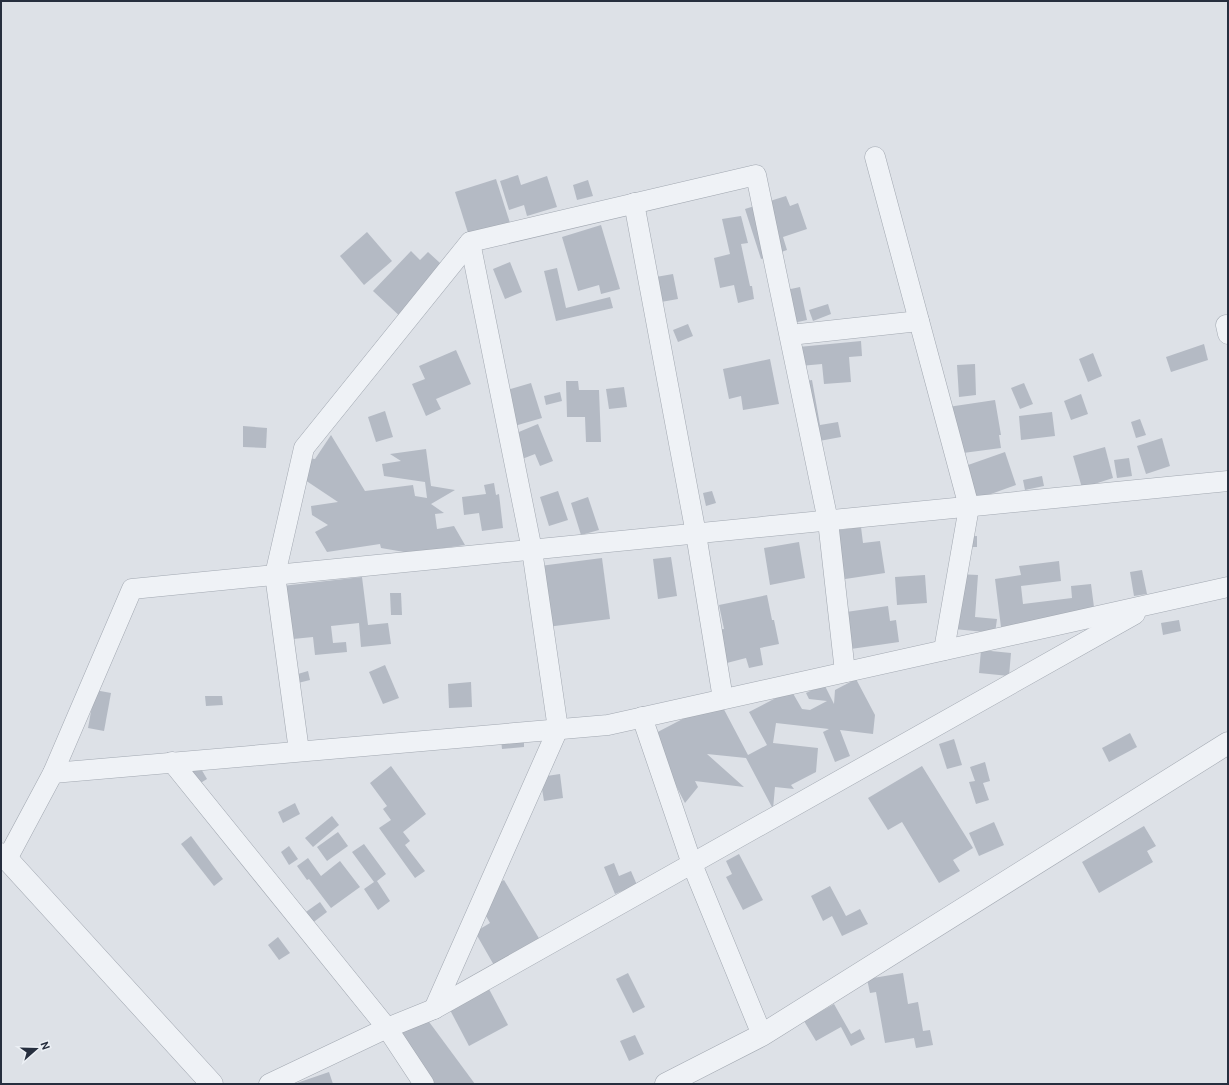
<svg xmlns="http://www.w3.org/2000/svg" width="1229" height="1085" viewBox="0 0 1229 1085" font-family="Overpass,sans-serif">
<style>
.building{fill:#b4bac4}
.lines{fill:none;stroke-linecap:round;stroke-linejoin:round}
.minor-casing{stroke:#a2a8b1;stroke-width:21}
.tertiary-casing{stroke:#a2a8b1;stroke-width:23}
.minor{stroke:#eff2f6;stroke-width:20}
.tertiary{stroke:#eff2f6;stroke-width:22}
</style>
<rect width="100%" height="100%" fill="#dde1e7"/>
<g class="building">
<polygon points="518,175 521,185 547,176 557,207 527,216 524,205 509,210 500,181"/>
<polygon points="496,179 510,223 469,236 455,192"/>
<polygon points="588,180 593,196 577,200 573,185"/>
<polygon points="786,196 790,206 798,203 807,229 783,237 787,250 761,259 745,209"/>
<polygon points="741,216 748,243 741,244 750,286 752,286 754,299 738,303 734,285 720,288 714,258 730,254 722,219"/>
<polygon points="601,225 620,289 601,294 599,285 578,291 562,237"/>
<polygon points="367,232 392,261 364,285 340,256"/>
<polygon points="411,251 420,260 428,252 451,273 405,321 373,291"/>
<polygon points="510,262 522,292 505,299 493,269"/>
<polygon points="557,268 566,308 610,297 613,308 556,321 544,271"/>
<polygon points="673,274 678,299 644,305 650,278"/>
<polygon points="800,287 807,320 784,325 777,292"/>
<polygon points="828,304 831,314 813,321 809,310"/>
<polygon points="688,324 693,336 678,342 673,330"/>
<polygon points="861,341 862,356 849,357 851,382 824,384 822,364 789,367 788,348"/>
<polygon points="1204,344 1208,360 1171,372 1166,357"/>
<polygon points="456,350 471,384 436,399 441,409 426,416 412,384 425,379 419,366"/>
<polygon points="1093,353 1102,376 1088,382 1079,359"/>
<polygon points="770,359 779,404 743,410 741,396 729,399 723,369"/>
<polygon points="975,364 976,395 959,397 957,365"/>
<polygon points="812,380 820,425 838,422 841,437 803,444 792,384"/>
<polygon points="566,381 578,381 579,390 599,390 601,442 586,442 585,417 567,417"/>
<polygon points="531,383 542,418 511,427 500,392"/>
<polygon points="1024,383 1033,404 1020,409 1011,388"/>
<polygon points="624,387 627,407 609,409 606,389"/>
<polygon points="560,392 562,401 546,405 544,396"/>
<polygon points="1081,394 1088,414 1071,420 1064,401"/>
<polygon points="995,400 1001,435 999,435 1001,448 963,453 948,407"/>
<polygon points="385,411 393,437 376,442 368,417"/>
<polygon points="1052,412 1055,436 1021,440 1019,416"/>
<polygon points="1140,419 1146,435 1136,438 1131,422"/>
<polygon points="538,424 553,461 540,466 535,454 517,461 507,437"/>
<polygon points="243,426 267,428 266,448 243,447"/>
<polygon points="331,435 365,491 413,485 415,496 427,498 425,482 384,476 382,464 401,461 390,454 426,449 431,486 455,490 431,504 444,513 435,514 437,529 454,526 465,545 410,553 381,548 380,544 327,552 315,532 328,525 312,515 311,506 338,502 305,480 302,457 315,459"/>
<polygon points="1162,438 1170,466 1146,474 1137,446"/>
<polygon points="1105,447 1113,478 1082,488 1073,456"/>
<polygon points="1005,452 1016,485 963,504 951,471"/>
<polygon points="1129,458 1132,476 1117,478 1114,460"/>
<polygon points="1042,476 1044,486 1025,490 1023,480"/>
<polygon points="494,483 496,495 499,494 503,528 482,531 479,513 464,515 462,497 486,494 484,485"/>
<polygon points="558,491 568,520 549,526 540,497"/>
<polygon points="712,491 716,503 706,506 703,493"/>
<polygon points="588,497 599,530 581,535 571,503"/>
<polygon points="861,527 863,543 880,541 885,573 832,581 825,532"/>
<polygon points="977,536 977,547 963,547 963,537"/>
<polygon points="799,542 805,578 770,585 764,548"/>
<polygon points="671,557 677,596 658,599 653,559"/>
<polygon points="602,558 610,619 539,628 532,567"/>
<polygon points="1059,561 1061,581 1021,586 1023,604 1072,598 1071,586 1091,584 1095,615 1001,627 995,579 1021,575 1019,566"/>
<polygon points="1142,570 1147,594 1134,596 1130,572"/>
<polygon points="958,574 978,575 975,617 997,619 995,633 954,629"/>
<polygon points="925,575 927,603 897,605 895,577"/>
<polygon points="362,577 368,625 388,623 391,644 361,647 359,623 331,626 333,643 346,642 347,652 315,655 313,637 293,639 273,587"/>
<polygon points="390,593 401,593 402,615 391,615"/>
<polygon points="767,595 772,620 774,620 779,644 760,648 763,665 749,668 746,658 723,664 715,630 724,629 719,605"/>
<polygon points="888,606 890,621 896,620 899,642 837,651 832,614"/>
<polygon points="1179,620 1181,631 1163,635 1161,623"/>
<polygon points="981,650 1011,653 1009,676 979,673"/>
<polygon points="385,665 399,698 383,704 369,672"/>
<polygon points="308,671 310,680 294,684 291,676"/>
<polygon points="856,679 875,715 873,734 840,730 850,756 835,762 823,732 829,729 776,723 773,743 818,748 816,772 791,785 794,789 775,787 773,809 746,758 707,754 744,787 695,781 698,787 685,803 650,736 719,700 748,755 767,745 749,712 791,690 802,709 810,710 827,701 809,699 806,693 824,684 834,704 835,690"/>
<polygon points="471,682 472,707 449,708 448,684"/>
<polygon points="95,690 111,693 104,731 88,728"/>
<polygon points="205,696 222,696 223,705 206,706"/>
<polygon points="1130,733 1137,747 1109,762 1102,748"/>
<polygon points="524,737 524,747 502,749 501,739"/>
<polygon points="954,739 962,765 947,769 939,744"/>
<polygon points="197,762 207,779 194,787 184,769"/>
<polygon points="985,762 990,781 983,783 989,800 976,804 969,782 975,781 970,767"/>
<polygon points="391,766 426,814 403,832 410,841 405,845 425,871 415,878 379,828 391,820 383,809 387,806 370,783"/>
<polygon points="922,766 973,848 953,860 960,871 939,883 902,822 888,830 868,798"/>
<polygon points="560,774 563,798 544,801 540,777"/>
<polygon points="295,803 300,814 283,823 278,812"/>
<polygon points="332,816 339,825 313,847 305,838"/>
<polygon points="994,822 1004,845 979,856 969,833"/>
<polygon points="1144,826 1156,846 1147,851 1153,862 1099,893 1082,862"/>
<polygon points="338,832 348,846 327,861 317,847"/>
<polygon points="191,836 223,879 214,886 181,844"/>
<polygon points="364,844 386,874 377,881 390,901 378,910 364,889 374,882 352,852"/>
<polygon points="289,846 298,859 289,865 281,852"/>
<polygon points="739,854 763,900 743,910 726,877 732,874 726,861"/>
<polygon points="308,858 321,876 340,861 360,887 331,908 309,879 307,880 297,866"/>
<polygon points="614,863 619,876 631,871 637,885 615,894 604,867"/>
<polygon points="504,880 540,940 495,967 475,932 490,923 475,897"/>
<polygon points="830,886 846,916 860,909 868,924 842,936 832,916 823,921 811,896"/>
<polygon points="320,902 327,912 311,924 303,914"/>
<polygon points="278,937 290,953 279,960 268,945"/>
<polygon points="628,973 645,1007 633,1013 616,979"/>
<polygon points="903,973 908,1004 918,1002 923,1031 930,1030 933,1045 916,1048 914,1038 885,1043 876,992 870,993 867,979"/>
<polygon points="489,989 508,1025 469,1046 450,1010"/>
<polygon points="834,1004 851,1034 860,1029 865,1039 851,1046 841,1027 816,1041 804,1021"/>
<polygon points="424,1015 475,1084 421,1084 389,1041"/>
<polygon points="635,1035 644,1054 629,1061 620,1041"/>
<polygon points="329,1072 333,1084 294,1084"/>
</g>
<g class="lines">
<defs>
<g id="minor">
<polyline points="875,157 969,507 944,650"/>
<polyline points="634,203 696,534 723,699"/>
<polyline points="1226,325 1228,334"/>
<polyline points="790,335 919,321"/>
<polyline points="642,717 692,864 762,1035"/>
<polyline points="299,751 275,575 304,448 470,242 756,175 828,521 845,672"/>
<polyline points="172,762 387,1028 424,1084"/>
<polyline points="53,773 608,725 1228,587"/>
<polyline points="7,859 53,773 132,589 1228,481"/>
<polyline points="434,1009 558,729 532,550 470,242"/>
<polyline points="269,1084 387,1028 434,1009 1135,614"/>
</g>
<g id="tertiary">
<polyline points="1,854 7,859 212,1084"/>
<polyline points="666,1084 762,1035 1228,743"/>
</g>
</defs>
<use href="#minor" class="minor-casing"/>
<use href="#tertiary" class="tertiary-casing"/>
<use href="#minor" class="minor"/>
<use href="#tertiary" class="tertiary"/>
</g>
<rect width="1229" height="1085" fill="none" stroke="#262e3e" stroke-width="4"/>
<g transform="translate(36 1049) rotate(70)" stroke="#ecf0f5" stroke-width="3" paint-order="stroke">
<path d="M0-3L7 15L0 10L-7 15Z" fill="#262e3e"/>
<text y="-6" font-size="11" font-weight="bold" text-anchor="middle" fill="#262e3e">N</text>
</g>
</svg>
